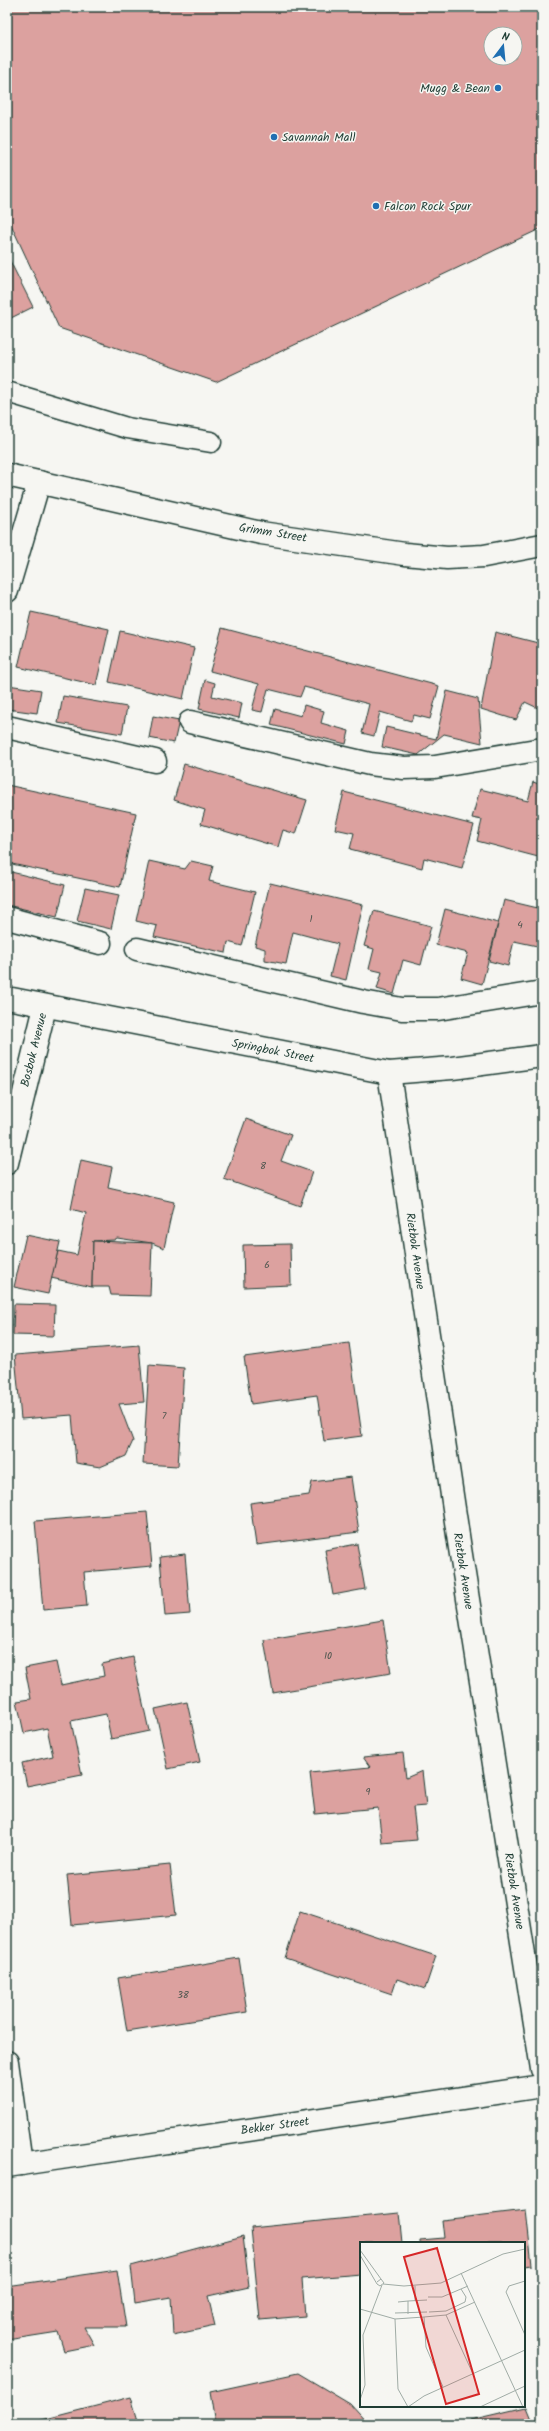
<svg xmlns="http://www.w3.org/2000/svg" width="549" height="2431" viewBox="0 0 549 2431" font-family="Kalam,sans-serif">
<style>
.building{fill:#dca19f;stroke:#1f3d34;fill-rule:evenodd}
.lines{fill:none;stroke-linecap:round;stroke-linejoin:round}
.lane-casing{stroke:#1f3d34;stroke-width:23}
.street-casing{stroke:#1f3d34;stroke-width:25}
.lane{stroke:#f6f6f2;stroke-width:20}
.street{stroke:#f6f6f2;stroke-width:22}
.poi-dot{fill:#1f6fb2;stroke:#f6f6f2;stroke-width:1.5}
.labels{text-anchor:middle;dominant-baseline:central;stroke-width:3;stroke-linejoin:round;paint-order:stroke}
.number-label{font-size:10px;fill:#4e564f}
.poi-label{font-size:12px;fill:#1f3d34;stroke:#f6f6f2;text-anchor:start}
.street-label{font-size:12px;fill:#1f3d34;stroke:#f6f6f2}
.inset-road{fill:none;stroke:#a0aca6;stroke-width:1}
.view{fill:#d62828;fill-opacity:0.15;stroke:#d62828;stroke-width:2}
.inset-edge{fill:none;stroke:#1f3d34;stroke-width:2}
</style>
<rect width="100%" height="100%" fill="#f6f6f2"/>
<filter id="ink" filterUnits="userSpaceOnUse"><feTurbulence type="fractalNoise" baseFrequency=".025" numOctaves="2"/><feDisplacementMap in="SourceGraphic" scale="8" xChannelSelector="R" yChannelSelector="G"/><feConvolveMatrix kernelMatrix="1 2 1 2 8 2 1 2 1" color-interpolation-filters="sRGB"/></filter>
<g filter="url(#ink)">
<g class="building">
<path d="M7,7H542V228L216,382L59,328L7,216ZM491,34H515V58H491Z"/>
<polygon points="7,255 33,307 7,320"/>
<polygon points="31,612 109,629 96,685 18,667"/>
<polygon points="222,628 439,686 430,719 414,715 411,721 380,712 374,736 362,733 369,704 304,687 300,697 268,689 262,712 252,710 259,684 210,671"/>
<polygon points="120,631 194,648 183,699 109,682"/>
<polygon points="495,632 542,644 542,710 525,702 516,720 481,709"/>
<polygon points="205,680 215,683 212,696 242,703 239,718 199,709"/>
<polygon points="8,685 41,690 37,713 7,709"/>
<polygon points="447,691 478,699 482,743 444,734 418,755 382,747 386,727 436,739"/>
<polygon points="63,696 127,707 122,734 58,723"/>
<polygon points="304,705 324,711 321,723 349,731 346,744 271,725 275,709 301,716"/>
<polygon points="153,716 179,721 174,743 149,738"/>
<polygon points="184,764 307,800 296,834 283,830 278,847 201,824 205,810 174,800"/>
<polygon points="533,782 542,785 542,858 477,841 482,820 472,818 480,789 528,801"/>
<polygon points="7,785 136,813 120,887 7,863"/>
<polygon points="344,792 474,825 462,868 424,858 422,868 350,849 354,833 335,829"/>
<polygon points="149,861 185,869 191,861 213,866 209,881 255,892 242,946 228,942 226,953 154,937 157,926 136,921"/>
<polygon points="7,871 65,885 57,917 7,905"/>
<polygon points="270,883 363,905 346,980 330,976 338,944 293,932 286,964 265,960 265,949 255,946"/>
<polygon points="85,888 119,895 111,929 77,921"/>
<polygon points="504,900 542,909 542,947 514,941 508,966 489,961"/>
<polygon points="445,909 498,923 482,984 461,978 468,953 436,945"/>
<polygon points="374,911 431,926 421,965 403,960 394,994 377,989 382,972 369,969 374,949 364,946"/>
<polygon points="246,1119 291,1135 281,1161 312,1172 300,1206 224,1179"/>
<polygon points="81,1160 112,1167 108,1187 174,1202 164,1248 152,1243 117,1238 114,1240 93,1241 92,1287 51,1278 58,1251 77,1255 86,1213 71,1209"/>
<polygon points="26,1235 60,1242 48,1294 14,1287"/>
<polygon points="93,1241 152,1243 150,1296 111,1295 109,1287 92,1287"/>
<polygon points="290,1244 291,1285 244,1287 243,1245"/>
<polygon points="14,1304 55,1305 54,1336 13,1335"/>
<polygon points="349,1343 362,1436 324,1441 317,1395 251,1404 244,1357"/>
<polygon points="139,1345 144,1402 119,1404 133,1441 126,1456 100,1467 76,1463 72,1415 21,1419 15,1355"/>
<polygon points="149,1365 184,1368 178,1466 143,1464"/>
<polygon points="351,1477 359,1532 256,1545 250,1503 309,1495 312,1482"/>
<polygon points="147,1512 152,1566 84,1572 87,1606 43,1610 35,1521"/>
<polygon points="357,1544 365,1589 333,1595 325,1550"/>
<polygon points="185,1554 190,1614 165,1616 160,1557"/>
<polygon points="383,1620 391,1673 273,1693 264,1640"/>
<polygon points="133,1657 149,1731 111,1739 106,1714 71,1721 82,1775 27,1786 22,1763 53,1756 47,1728 24,1733 17,1701 31,1699 25,1668 56,1662 61,1685 104,1676 102,1664"/>
<polygon points="187,1702 200,1762 168,1769 155,1709"/>
<polygon points="403,1753 406,1778 422,1771 426,1806 413,1807 417,1840 382,1843 378,1808 315,1814 310,1773 370,1767 363,1757"/>
<polygon points="170,1865 176,1915 72,1925 67,1875"/>
<polygon points="300,1911 436,1956 425,1989 397,1979 392,1994 285,1958"/>
<polygon points="239,1958 247,2012 127,2031 118,1978"/>
<polygon points="526,2210 532,2265 524,2266 524,2243 420,2243 420,2240 444,2238 442,2220"/>
<polygon points="399,2213 402,2243 361,2243 361,2274 302,2279 305,2316 260,2320 251,2228"/>
<polygon points="243,2236 249,2287 208,2296 215,2326 173,2335 171,2297 135,2303 131,2266"/>
<polygon points="117,2270 126,2327 84,2327 94,2345 64,2351 58,2332 7,2340 7,2286"/>
<polygon points="298,2373 350,2404 368,2424 215,2424 210,2392"/>
<polygon points="131,2397 139,2424 34,2424 34,2422"/>
<polygon points="526,2407 533,2424 471,2424 470,2420"/>
</g>
<g class="lines">
<defs>
<polyline id="lane" points="7,392 127,428 211,442"/>
<g id="street">
<polyline points="7,475 261,533 405,554 447,558 484,556 542,545"/>
<polyline points="7,591 39,482"/>
<polyline points="190,722 370,764 404,768 435,767 542,749"/>
<polyline points="7,727 155,761"/>
<polyline points="7,918 100,943"/>
<polyline points="137,949 363,1002 402,1009 438,1009 542,992"/>
<polyline points="7,998 389,1073 452,1068 542,1056"/>
<polyline points="389,1073 459,1542 542,2069"/>
<polyline points="7,1163 45,1007"/>
<polyline points="7,2062 21,2164"/>
<polyline points="7,2166 542,2086"/>
</g>
</defs>
<use href="#lane" class="lane-casing"/>
<use href="#street" class="street-casing"/>
<use href="#lane" class="lane"/>
<use href="#street" class="street"/>
</g>
</g>
<g class="poi-dot">
<circle cx="498" cy="88" r="4"/>
<circle cx="274" cy="137" r="4"/>
<circle cx="376" cy="206" r="4"/>
</g>
<g class="labels">
<g class="number-label">
<text x="311" y="919">1</text>
<text x="520" y="925">4</text>
<text x="263" y="1166">8</text>
<text x="267" y="1265">6</text>
<text x="164" y="1416">7</text>
<text x="328" y="1656">10</text>
<text x="368" y="1792">9</text>
<text x="183" y="1995">38</text>
</g>
<g class="poi-label">
<text x="490" y="88" text-anchor="end">Mugg &amp; Bean</text>
<text x="282" y="137">Savannah Mall</text>
<text x="384" y="206">Falcon Rock Spur</text>
</g>
<g class="street-label">
<text transform="translate(273 533) rotate(9)">Grimm Street</text>
<text transform="translate(34 1050) rotate(-76)">Bosbok Avenue</text>
<text transform="translate(273 1051) rotate(11)">Springbok Street</text>
<text transform="translate(415 1251) rotate(82)">Rietbok Avenue</text>
<text transform="translate(463 1571) rotate(81)">Rietbok Avenue</text>
<text transform="translate(514 1891) rotate(81)">Rietbok Avenue</text>
<text transform="translate(275 2126) rotate(-8)">Bekker Street</text>
</g>
</g>
<g transform="translate(360 2242)">
<rect width="165" height="165" fill="#f6f6f2"/>
<path class="inset-road" d="M0,8L21,37M0,13L17,42L20,44L24,41L21,37L17,40M101,31L163,165M165,39L149,44L146,50L165,93M23,42L44,44L81,41L143,12L165,7M68,55H82L108,44M48,59L67,58M55,59V44M38,60L48,59V72M0,67L35,77L64,75L86,73L115,60M69,70L86,69L105,60L106,55L101,47M35,71L67,70M86,73L113,132M64,75L66,105L83,145M35,77L38,147L48,165M0,158L5,143L3,93L22,43M48,165L64,154L165,108M120,165L165,144"/>
<path class="view" d="M77,6L119,152L86,162L44,15Z"/>
<rect width="165" height="165" class="inset-edge"/>
</g>
<rect width="549" height="2431" fill="none" stroke="#f6f6f2" stroke-width="24"/>
<rect x="12" y="12" width="525" height="2407" fill="none" stroke="#1f3d34" stroke-width="1.5" filter="url(#ink)"/>
<g transform="translate(503 46) rotate(16)"><circle r="19" fill="#f6f6f2" stroke="#a0aca6"/>
<path d="M0-3L7 15L0 10L-7 15Z" fill="#1f6fb2"/>
<text y="-6" font-size="11" font-weight="bold" text-anchor="middle" fill="#1f3d34">N</text>
</g>
</svg>
